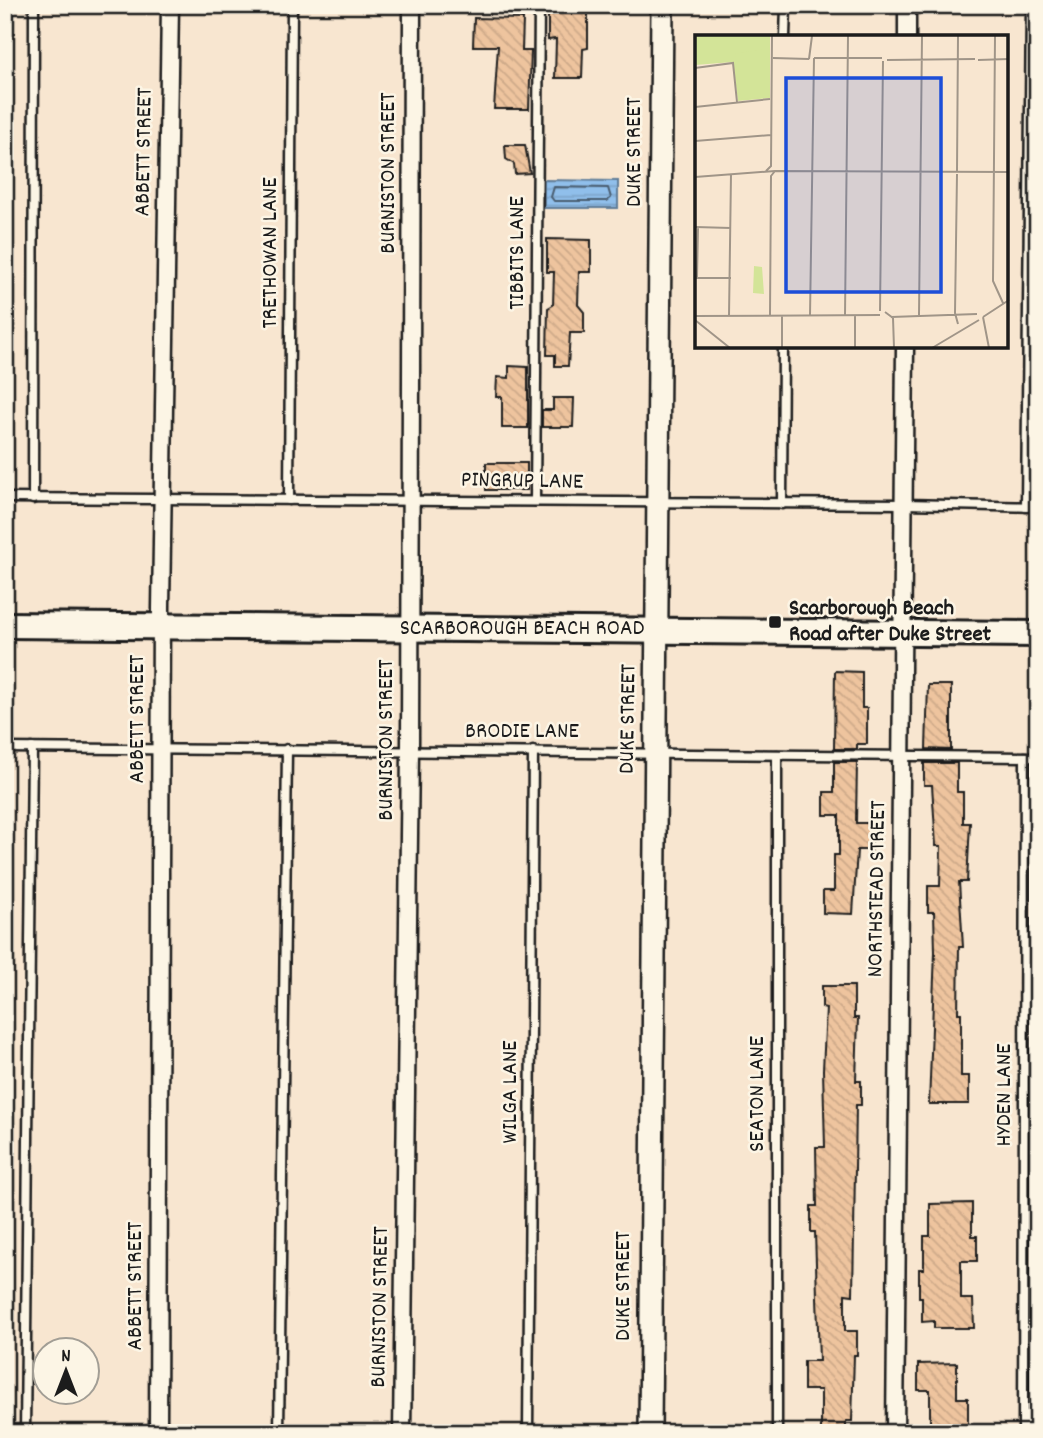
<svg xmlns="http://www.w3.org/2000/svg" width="1043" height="1438" viewBox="0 0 1043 1438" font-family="Dekko,sans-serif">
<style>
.water{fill:url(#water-rules);stroke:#627e98;stroke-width:2}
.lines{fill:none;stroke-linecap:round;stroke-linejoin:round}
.shore{stroke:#4a5d6f;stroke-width:2}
.building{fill:url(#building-back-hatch);stroke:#1c1c1c;stroke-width:2}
.lane-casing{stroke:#1c1c1c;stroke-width:13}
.street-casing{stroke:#1c1c1c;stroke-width:21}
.secondary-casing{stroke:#1c1c1c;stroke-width:26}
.primary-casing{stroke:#1c1c1c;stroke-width:30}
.lane{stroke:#fcf5e5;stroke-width:8}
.street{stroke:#fcf5e5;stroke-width:16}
.secondary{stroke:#fcf5e5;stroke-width:21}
.primary{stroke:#fcf5e5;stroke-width:24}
.poi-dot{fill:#1c1c1c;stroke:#fcf5e5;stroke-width:2.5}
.labels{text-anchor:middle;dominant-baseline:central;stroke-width:5;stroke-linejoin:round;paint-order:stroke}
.street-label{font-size:23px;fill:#1c1c1c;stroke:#fcf5e5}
.poi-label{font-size:23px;font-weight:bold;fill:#1c1c1c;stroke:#fcf5e5;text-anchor:start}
.inset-road{fill:none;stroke:#a09588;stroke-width:2}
.view{fill:#1d4ed8;fill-opacity:0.15;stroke:#1d4ed8;stroke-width:3.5}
.inset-edge{fill:none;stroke:#1c1c1c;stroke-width:3.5}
</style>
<defs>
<pattern id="water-rules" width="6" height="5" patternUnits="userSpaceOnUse" patternTransform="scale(1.75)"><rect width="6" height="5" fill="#90bfeb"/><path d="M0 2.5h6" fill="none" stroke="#7ca4c9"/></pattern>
<pattern id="building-back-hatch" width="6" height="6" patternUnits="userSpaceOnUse" patternTransform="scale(1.75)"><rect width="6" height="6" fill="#eec49e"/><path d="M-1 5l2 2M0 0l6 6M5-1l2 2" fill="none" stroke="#cca888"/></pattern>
</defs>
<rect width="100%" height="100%" fill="#f8e6d0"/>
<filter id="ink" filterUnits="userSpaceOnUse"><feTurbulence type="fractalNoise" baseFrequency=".0143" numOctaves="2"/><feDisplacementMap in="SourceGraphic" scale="14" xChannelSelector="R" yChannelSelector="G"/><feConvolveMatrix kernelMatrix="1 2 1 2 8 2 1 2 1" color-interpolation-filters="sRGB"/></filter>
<g filter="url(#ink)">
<polygon class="water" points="544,180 618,181 618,208 544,208"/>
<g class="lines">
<polygon class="shore" points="554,187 608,188 611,198 607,201 554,201 551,197"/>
</g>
<g class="building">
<polygon points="548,5 578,5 578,9 588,9 588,48 583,49 582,78 555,78 556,39 548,40"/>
<polygon points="474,18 523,19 522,51 531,51 529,109 494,109 498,46 473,46"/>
<polygon points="505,145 525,145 530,173 515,174 514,164 506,159"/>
<polygon points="547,239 591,240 591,272 579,272 578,305 584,312 584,333 570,333 568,366 555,366 555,355 547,355 548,308 553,305 554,272 547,272"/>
<polygon points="509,366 528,367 528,428 502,428 502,397 496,397 497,377 509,378"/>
<polygon points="553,398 574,398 573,427 542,427 542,410 553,410"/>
<rect x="486" y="463" width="41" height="27"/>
<polygon points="835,671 862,672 862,708 867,708 867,744 857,744 857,749 834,749"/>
<polygon points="928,685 951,685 951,750 926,749"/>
<polygon points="834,762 857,762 856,823 872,823 872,850 857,850 853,914 823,913 823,891 834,891 834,855 839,855 839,815 824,815 824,792 834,792"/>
<polygon points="924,763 957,763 957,792 963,792 963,823 970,823 967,882 959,882 963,947 959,947 958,1013 961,1013 961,1076 969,1076 969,1104 929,1104 935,952 934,912 928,912 928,886 940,886 941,846 936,846 932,785 924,785"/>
<polygon points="822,986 854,986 854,1018 858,1018 856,1081 861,1081 861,1105 856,1105 853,1295 845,1294 845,1331 857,1331 857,1355 854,1355 852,1421 846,1421 846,1433 821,1433 821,1390 804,1390 804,1361 819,1361 815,1232 811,1232 811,1206 817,1206 816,1147 825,1147 823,1070 826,1008 822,1007"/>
<polygon points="972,1203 972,1236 977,1236 977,1261 961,1261 961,1299 973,1299 974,1328 934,1328 934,1321 922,1322 922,1297 919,1297 919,1269 924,1269 924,1236 930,1236 930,1204"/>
<polygon points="957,1363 957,1398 968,1398 968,1433 930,1433 930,1390 918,1390 918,1364"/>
<rect x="1030" y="1363" width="8" height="28"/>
</g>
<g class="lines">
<defs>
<g id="lane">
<polyline points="785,37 786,5"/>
<polyline points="5,498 905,504 1038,507"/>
<polyline points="33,499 34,5"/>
<polyline points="289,500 292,5"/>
<polyline points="535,501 539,5"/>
<polyline points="782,504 783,346"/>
<polyline points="1026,507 1031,5"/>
<polyline points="5,748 1038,757"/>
<polyline points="25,1433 32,748"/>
<polyline points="279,1433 287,749"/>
<polyline points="528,1433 533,751"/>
<polyline points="777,1433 777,755"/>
<polyline points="1023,1433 1025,757"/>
</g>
<g id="street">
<polyline points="907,37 907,5"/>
<polyline points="158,1433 161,608 170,5"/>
<polyline points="402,1433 410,750 412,5"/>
<polyline points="895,1433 905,346"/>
</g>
<polyline id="secondary" points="650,1433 662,5"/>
<polyline id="primary" points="5,625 1038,634"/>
</defs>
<use href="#lane" class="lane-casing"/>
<use href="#street" class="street-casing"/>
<use href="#secondary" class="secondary-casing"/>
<use href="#primary" class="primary-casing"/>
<use href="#lane" class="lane"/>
<use href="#street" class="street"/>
<use href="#secondary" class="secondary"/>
<use href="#primary" class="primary"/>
</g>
</g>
<rect class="poi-dot" x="768" y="615" width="14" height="14" rx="3.5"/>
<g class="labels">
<g class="street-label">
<text transform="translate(145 152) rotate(-89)">ABBETT STREET</text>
<text transform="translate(635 152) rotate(-90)">DUKE STREET</text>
<text transform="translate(389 173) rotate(-90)">BURNISTON STREET</text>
<text transform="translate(271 253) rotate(-90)">TRETHOWAN LANE</text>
<text transform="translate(518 253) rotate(-90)">TIBBITS LANE</text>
<text transform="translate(522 482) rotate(1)">PINGRUP LANE</text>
<text x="522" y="629">SCARBOROUGH BEACH ROAD</text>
<text transform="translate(138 719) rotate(-90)">ABBETT STREET</text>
<text transform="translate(629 719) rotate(-89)">DUKE STREET</text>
<text x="522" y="732">BRODIE LANE</text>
<text transform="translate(387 740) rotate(-90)">BURNISTON STREET</text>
<text transform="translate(878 889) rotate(-89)">NORTHSTEAD STREET</text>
<text transform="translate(511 1092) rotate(-90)">WILGA LANE</text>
<text transform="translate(758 1094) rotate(-90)">SEATON LANE</text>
<text transform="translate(1005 1095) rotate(-90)">HYDEN LANE</text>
<text transform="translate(136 1286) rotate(-90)">ABBETT STREET</text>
<text transform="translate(624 1286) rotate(-90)">DUKE STREET</text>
<text transform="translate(381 1307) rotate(-89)">BURNISTON STREET</text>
</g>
<g class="poi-label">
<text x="789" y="609">Scarborough Beach<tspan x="789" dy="26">Road after Duke Street</tspan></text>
</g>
</g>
<g transform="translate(695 35)">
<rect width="313" height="313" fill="#f8e6d0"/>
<path d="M0,1H75V63L43,66L38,27L0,30Z" fill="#d3e498"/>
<path d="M73,13V61L45,64L40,19ZM59,231L67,232L69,259L58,258Z" fill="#d3e498"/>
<path class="inset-road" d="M300,1L298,246L308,268M78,23L114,24M119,23H187M114,24L117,1M192,25L280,24M283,25L314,24M0,33L38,28L42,67M0,72L75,64M0,106L76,100M71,136L76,131L77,1M262,136L263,1M262,139L260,278L263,289M0,142L80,136L314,137M0,192L36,193M1,243H36M2,243L3,192M185,276L188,26M190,277L198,283L199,313M87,280V313M160,280V313M224,280L227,1M0,281L185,280M34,281L36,139M75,281L76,141L80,136M115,281L119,23M150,281L153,1M196,282L282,279M288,282L294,313M288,282L314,265M0,285L35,313M237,313L284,285"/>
<path class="view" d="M91,43H246V257H91Z"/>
<rect width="313" height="313" class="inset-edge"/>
</g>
<rect width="1043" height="1438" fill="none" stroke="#fcf5e5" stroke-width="28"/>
<rect x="14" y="14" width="1015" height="1410" fill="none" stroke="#1c1c1c" stroke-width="2.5" filter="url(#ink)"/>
<g transform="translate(66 1371)"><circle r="33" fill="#fcf5e5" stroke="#a29e95" stroke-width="2"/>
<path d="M0-5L12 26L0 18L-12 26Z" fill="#1c1c1c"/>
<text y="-10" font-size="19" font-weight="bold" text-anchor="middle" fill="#1c1c1c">N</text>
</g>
</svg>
